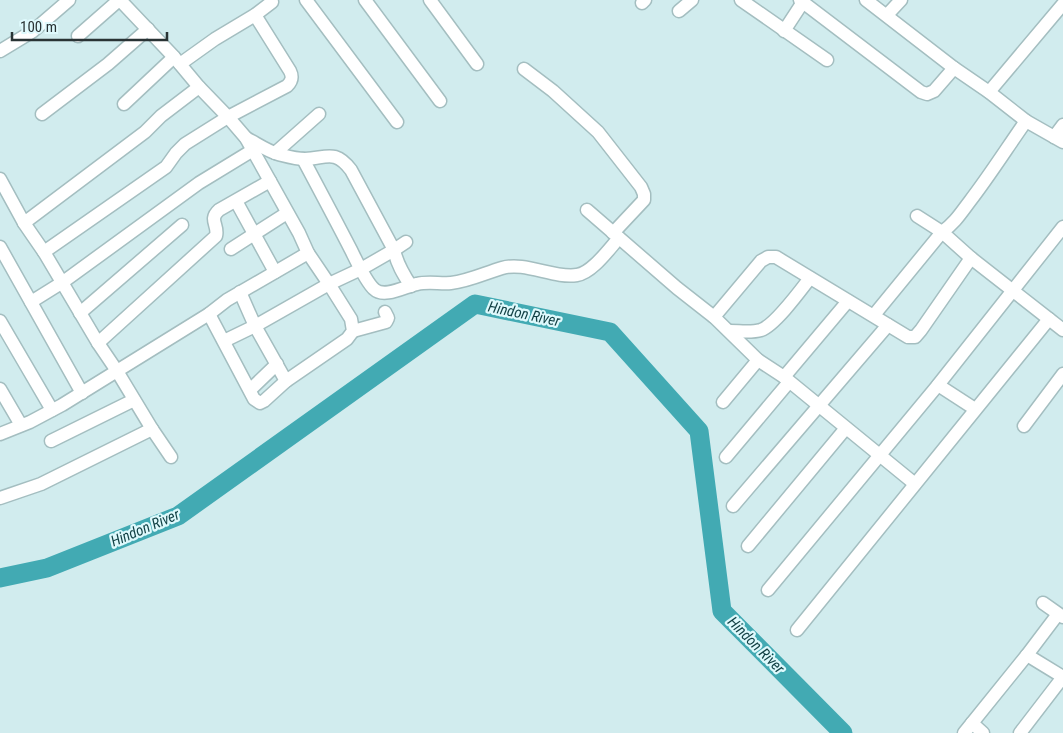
<svg xmlns="http://www.w3.org/2000/svg" width="1063" height="733" viewBox="0 0 1063 733" font-family="'Roboto Condensed',sans-serif">
<style>
.lines{fill:none;stroke-linecap:round;stroke-linejoin:round}
.river{stroke:#42aab3;stroke-width:19}
.minor-casing{stroke:#a4bec0;stroke-width:15}
.minor{stroke:#fff;stroke-width:12}
.labels{text-anchor:middle;dominant-baseline:central;stroke-width:4.5;stroke-linejoin:round;paint-order:stroke}
.water-label{font-size:15px;font-style:italic;fill:#103f43;stroke:#def9fc}
</style>
<rect width="100%" height="100%" fill="#d1ecee"/>
<g class="lines">
<polyline class="river" points="0,578 47,568 178,516 475,304 610,332 699,431 722,611 843,733"/>
<defs>
<g id="minor">
<polyline points="120,0 174,57 199,87 228,117 246,138 299,233 308,253 329,284 351,319 353,331 347,339 286,381 264,401 260,403 254,399 209,314"/>
<polyline points="306,0 397,122"/>
<polyline points="365,0 440,101"/>
<polyline points="430,0 477,64"/>
<polyline points="741,0 827,60"/>
<polyline points="800,0 921,92 927,94 934,91 954,68"/>
<polyline points="866,0 954,68 989,92 1026,121 1063,142"/>
<polyline points="642,3 645,0"/>
<polyline points="679,11 692,0"/>
<polyline points="887,15 901,0"/>
<polyline points="784,31 803,2"/>
<polyline points="78,36 119,0"/>
<polyline points="0,51 33,31 69,0"/>
<polyline points="180,64 215,39 255,15 272,2"/>
<polyline points="524,69 553,91 598,132 641,187 644,194 644,200 613,233"/>
<polyline points="989,92 1063,4"/>
<polyline points="124,104 174,57"/>
<polyline points="42,114 108,64 148,29"/>
<polyline points="1054,137 1063,125"/>
<path d="M246,138C256,143 267,151 278,154C286,156 296,159 305,159C327,158 335,149 351,170L394,250C397,264 403,274 411,286"/>
<polyline points="275,153 319,114"/>
<path d="M303,159C319,189 335,219 351,250C356,260 366,282 374,289C384,299 406,286 417,284C428,281 440,284 451,283C469,281 485,273 502,268C525,261 554,279 577,275C592,273 609,249 619,238"/>
<polyline points="0,179 24,223 44,252 98,343 117,371 152,429 171,457"/>
<polyline points="236,201 275,272"/>
<polyline points="587,210 677,288 714,317 758,360 784,377 915,484"/>
<polyline points="24,223 145,132 161,116 199,87"/>
<polyline points="0,247 82,393"/>
<polyline points="231,249 287,213"/>
<path d="M44,252L166,167L176,153L185,144L228,117L287,86C292,81 293,77 290,71L255,15"/>
<polyline points="240,292 255,326 286,381"/>
<polyline points="31,302 63,282 199,183 253,150"/>
<polyline points="80,313 182,225"/>
<path d="M874,315L942,232C954,224 961,213 970,201C990,175 1007,148 1026,121"/>
<polyline points="714,317 761,261 768,257 776,257 908,337 915,337 921,330 971,258"/>
<polyline points="1049,319 1063,330"/>
<polyline points="0,321 52,410"/>
<polyline points="353,331 386,322 388,318 385,312"/>
<path d="M730,331C740,331 751,333 761,330C775,325 800,291 810,278"/>
<polyline points="224,341 255,326 329,284 361,269 394,250 406,242"/>
<path d="M98,343L216,236C219,225 208,220 219,210L270,181"/>
<polyline points="784,377 848,301"/>
<polyline points="938,385 975,409"/>
<polyline points="0,389 21,425"/>
<polyline points="250,390 277,364"/>
<polyline points="723,402 758,360"/>
<polyline points="1024,426 1063,374"/>
<polyline points="0,434 30,422 62,405 209,314 227,300 308,253"/>
<polyline points="51,441 134,400"/>
<polyline points="726,457 789,382"/>
<polyline points="0,498 41,484 152,429"/>
<polyline points="733,506 888,325"/>
<polyline points="748,546 846,428"/>
<polyline points="768,590 938,385 1063,227"/>
<polyline points="1043,603 1063,617"/>
<polyline points="797,630 1049,319 971,258 942,232 917,216"/>
<polyline points="1027,655 1063,677"/>
<polyline points="972,723 983,733"/>
<polyline points="964,733 1027,655 1058,614"/>
<polyline points="1020,733 1063,677"/>
</g>
</defs>
<use href="#minor" class="minor-casing"/>
<use href="#minor" class="minor"/>
</g>
<g class="labels">
<g class="water-label">
<text transform="translate(524 314) rotate(12)">Hindon River</text>
<text transform="translate(145 528) rotate(-23)">Hindon River</text>
<text transform="translate(756 645) rotate(45)">Hindon River</text>
</g>
</g>
<path d="M12 32v8h155v-8" fill="none" stroke="#293334" stroke-width="2.5"/>
<text x="20" y="32" font-size="15" fill="#293334" stroke="#def9fc" stroke-width="4" paint-order="stroke">100 m</text>
</svg>
